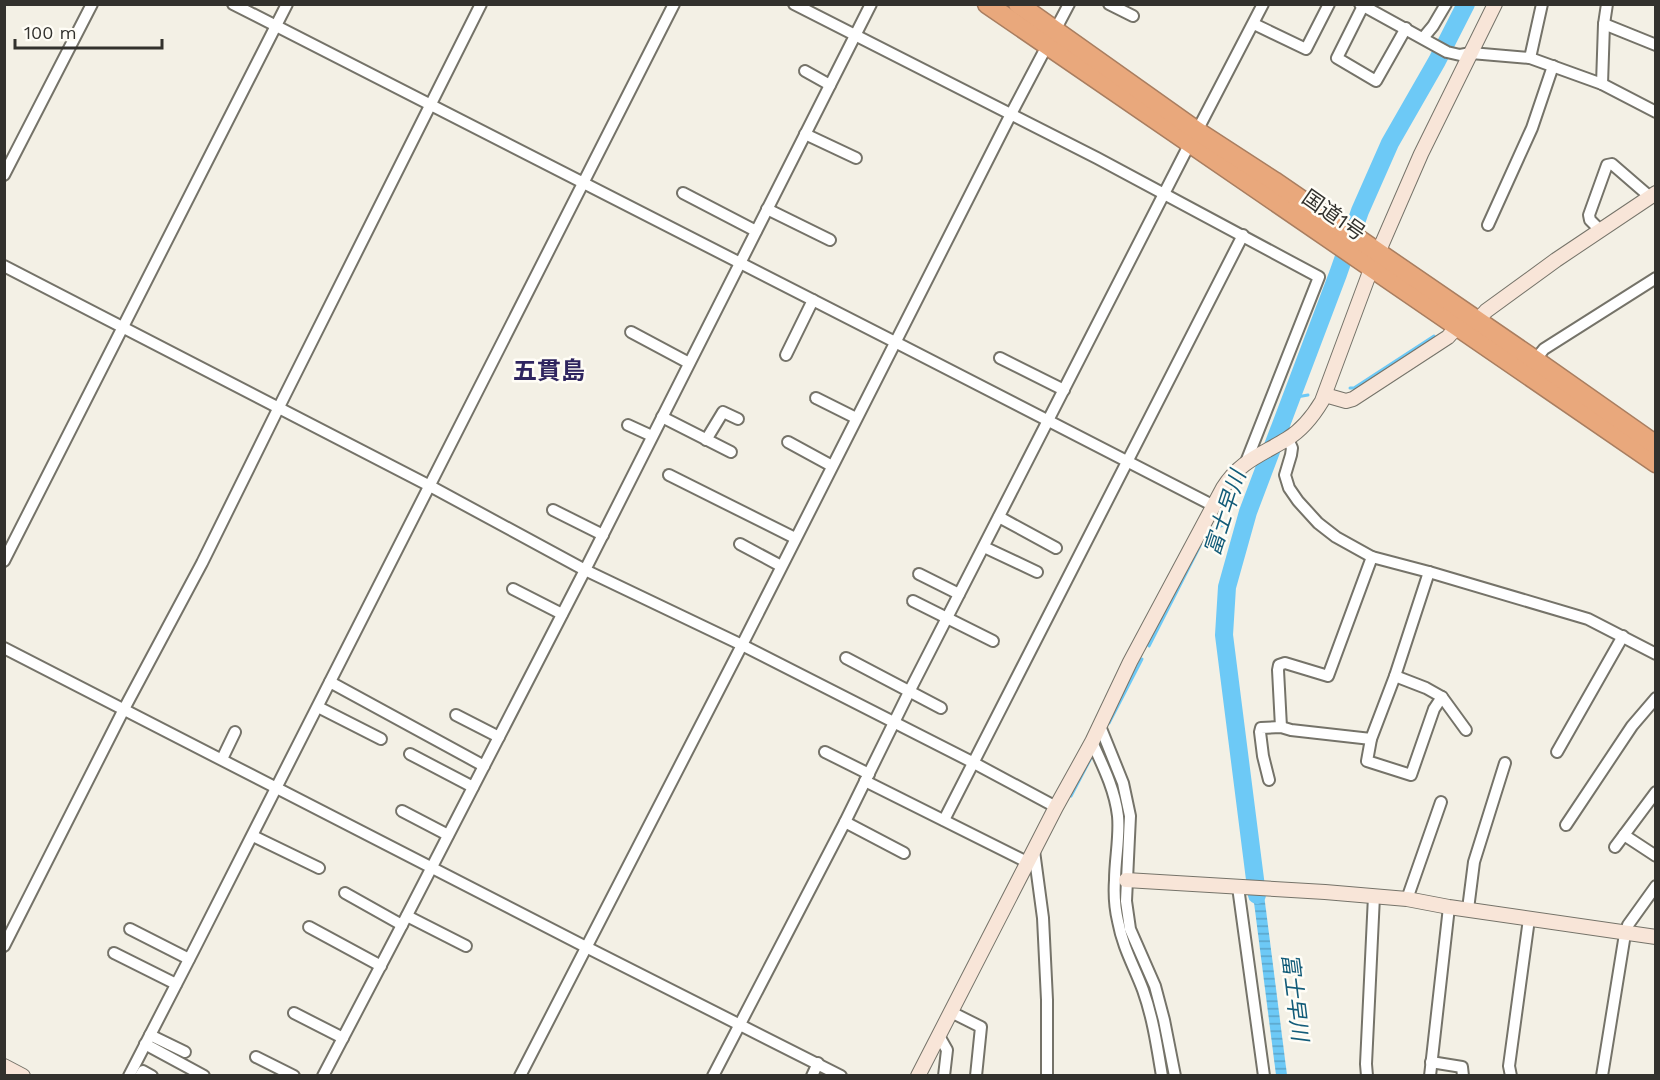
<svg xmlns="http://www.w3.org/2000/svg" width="1660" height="1080" viewBox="0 0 1660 1080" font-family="'Work Sans','Noto Sans JP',sans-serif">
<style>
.water{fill:url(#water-rules)}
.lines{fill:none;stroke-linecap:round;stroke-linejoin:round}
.stream{stroke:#6dc9f6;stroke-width:3}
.river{stroke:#6dc9f6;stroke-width:18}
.street-casing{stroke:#757369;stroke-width:14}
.secondary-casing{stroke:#757369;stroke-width:16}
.highway-casing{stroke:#a97e60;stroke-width:21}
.street{stroke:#fff;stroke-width:10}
.secondary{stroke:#f8e5d8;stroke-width:14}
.highway{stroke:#e9a87c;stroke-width:18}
.labels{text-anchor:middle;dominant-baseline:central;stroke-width:5;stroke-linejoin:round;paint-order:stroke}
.street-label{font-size:21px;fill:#32312d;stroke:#fffdf6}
.water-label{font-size:22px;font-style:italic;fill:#135c79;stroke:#fffdf6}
.quarter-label{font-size:24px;font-weight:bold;fill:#2f255f;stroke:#fffdf6}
</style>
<defs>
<pattern id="water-rules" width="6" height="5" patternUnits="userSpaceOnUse" patternTransform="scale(1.5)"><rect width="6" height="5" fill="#6dc9f6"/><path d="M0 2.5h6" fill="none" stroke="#5aa4c8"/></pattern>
</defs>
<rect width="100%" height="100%" fill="#f3f0e5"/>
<polygon class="water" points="1250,871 1261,871 1287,1075 1276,1075"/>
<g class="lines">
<g class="stream">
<polyline points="1350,388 1354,388 1434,336"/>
<polyline points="1291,398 1308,395"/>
<polyline points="1149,646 1206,534 1212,529 1223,525"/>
<polyline points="1109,723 1142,659"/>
<polyline points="1115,776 1120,796"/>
<polyline points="1071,796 1091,758"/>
<polyline points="1123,805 1124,828"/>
<polyline points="1121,873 1124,838"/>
<polyline points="1120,887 1123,921"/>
<polyline points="1127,937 1151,992 1157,1013 1169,1076"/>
</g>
<polyline class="river" points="1257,895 1224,635 1227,587 1248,512 1338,274 1360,211 1390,143 1437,61 1466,4"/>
<defs>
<g id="street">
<polyline points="233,4 895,342 1214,506"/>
<polyline points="794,4 1097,158 1319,277 1246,462"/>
<polyline points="1109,4 1133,16"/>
<polyline points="1360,4 1447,52 1460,55 1471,53 1530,58 1602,84 1656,112"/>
<polyline points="1363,6 1337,58 1376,81 1406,28"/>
<polyline points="1254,24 1306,49 1329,4"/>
<polyline points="1604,24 1656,45"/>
<polyline points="1423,38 1433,26 1446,4"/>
<polyline points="1530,58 1542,4"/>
<polyline points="805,71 830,85"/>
<polyline points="1602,84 1604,24 1607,4"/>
<polyline points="1197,131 1263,4"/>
<polyline points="805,134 856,158"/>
<polyline points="4,175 92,4"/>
<polyline points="683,193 756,231"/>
<polyline points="767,209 830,240"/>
<polyline points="1488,225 1532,128 1553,66"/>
<polyline points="1600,230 1590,220 1589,215 1607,165 1612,164 1649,196"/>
<polyline points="4,266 430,486 585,570 742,645 974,763 1056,807"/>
<polyline points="631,332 689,363"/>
<polyline points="786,355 813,300"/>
<polyline points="1000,358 1064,390"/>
<polyline points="1535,360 1544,349 1656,278"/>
<polyline points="816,398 856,418"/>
<polyline points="662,417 731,452"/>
<polyline points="628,425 652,436"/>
<polyline points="1288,439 1292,448 1291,455 1285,475 1289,488 1298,501 1318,523 1336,537 1372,557 1429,572 1588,619 1656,654"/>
<polyline points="706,440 723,412 738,419"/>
<polyline points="788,442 832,466"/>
<polyline points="669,475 795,538"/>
<polyline points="553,510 603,535"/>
<polyline points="999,517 1056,548"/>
<polyline points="740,544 781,566"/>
<polyline points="984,547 1037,572"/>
<polyline points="4,561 287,4"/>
<polyline points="1429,572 1395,676 1371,739 1367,761 1411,775 1434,709 1442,697"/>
<polyline points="919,574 959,594"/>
<polyline points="513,589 562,614"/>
<polyline points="913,601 993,641"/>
<polyline points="4,648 586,947 841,1076"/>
<polyline points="846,658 941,708"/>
<polyline points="1395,676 1426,688 1442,697 1466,730"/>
<polyline points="330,682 484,766"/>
<polyline points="318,707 381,739"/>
<polyline points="456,715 499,737"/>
<polyline points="1100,726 1123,783 1130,816 1126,901 1130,929 1155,986 1164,1020 1175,1076"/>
<polyline points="1281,727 1278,670 1279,665 1285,663 1328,676 1372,557"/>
<path d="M1092,742C1103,766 1115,790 1118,816C1120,837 1115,859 1115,880C1114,894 1115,908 1118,921C1123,948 1134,966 1143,990C1153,1018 1157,1046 1162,1076"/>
<polyline points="825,752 869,774"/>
<polyline points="1557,752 1623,636"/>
<polyline points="410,754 473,787"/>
<polyline points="222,759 235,732"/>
<polyline points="1269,780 1263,756 1260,732 1261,728 1281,727 1291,730 1371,739"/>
<polyline points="865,781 1029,863"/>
<polyline points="402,811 448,835"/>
<polyline points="944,820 1243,235"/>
<polyline points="845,822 904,853"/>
<polyline points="1566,825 1632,726 1656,698"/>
<polyline points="1624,835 1656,856"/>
<polyline points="253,836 319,868"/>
<polyline points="1615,847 1656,792"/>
<polyline points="1034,851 1043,918 1047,1000 1047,1076"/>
<polyline points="1238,887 1264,1076"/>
<polyline points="345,893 402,925"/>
<polyline points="1407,899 1441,802"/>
<polyline points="1468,909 1474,862 1505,763"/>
<polyline points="407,916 466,946"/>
<polyline points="309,927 381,966"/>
<polyline points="130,929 189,959"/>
<polyline points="4,946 124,709 202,563 279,407 481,4"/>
<polyline points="114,953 176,984"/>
<polyline points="951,1012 981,1027 976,1076"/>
<polyline points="294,1013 343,1038"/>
<polyline points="150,1035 185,1052"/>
<polyline points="939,1036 947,1050 944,1076"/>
<polyline points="145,1044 204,1076"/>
<polyline points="256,1057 294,1076"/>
<polyline points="1431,1062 1462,1067 1463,1076"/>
<path d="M129,1076C313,720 491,361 674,4"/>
<polyline points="140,1076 143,1071 152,1076"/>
<polyline points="323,1076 402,925 585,570 871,4"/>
<polyline points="520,1076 742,645 1011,114 1069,4"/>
<polyline points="713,1076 845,822 909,692 1190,143"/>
<polyline points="812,1076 818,1063"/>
<polyline points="1367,1076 1366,1064 1374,896"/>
<polyline points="1430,1076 1449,907"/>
<polyline points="1511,1076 1509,1066 1529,919"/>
<polyline points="1602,1076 1625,934 1628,925 1656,886"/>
</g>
<g id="secondary">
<polyline points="1477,321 1486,311 1556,260 1656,193"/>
<polyline points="1325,395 1346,401 1353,399 1448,337 1457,327"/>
<polyline points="1126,880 1325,892 1407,899 1449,907 1656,937"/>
<polyline points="4,1066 23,1076"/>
<path d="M918,1076L1056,807L1092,742L1130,662L1223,488C1240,461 1261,455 1287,439C1302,430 1313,416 1322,401L1371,269L1421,154L1495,4"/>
</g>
<g id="highway">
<polyline points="987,4 1656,463"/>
<polyline points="1018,4 1197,131 1274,181 1535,360 1656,445"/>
</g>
</defs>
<use href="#street" class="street-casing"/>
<use href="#secondary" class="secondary-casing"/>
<use href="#highway" class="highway-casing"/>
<use href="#street" class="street"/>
<use href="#secondary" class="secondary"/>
<use href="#highway" class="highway"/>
</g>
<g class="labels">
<g class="street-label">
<text transform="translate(1334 215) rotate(35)">国道1号</text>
</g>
<g class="water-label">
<text transform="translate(1225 513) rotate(-72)">富士早川</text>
<text transform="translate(1295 997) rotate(83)">富士早川</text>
</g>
<g class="quarter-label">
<text x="549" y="371">五貫島</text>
</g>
</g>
<rect width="1660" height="1080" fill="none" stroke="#32312d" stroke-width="12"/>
<path d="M15 39v9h147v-9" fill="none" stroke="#32312d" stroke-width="3"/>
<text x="24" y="39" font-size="18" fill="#32312d" stroke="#fffdf6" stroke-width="4.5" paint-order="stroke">100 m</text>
</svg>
